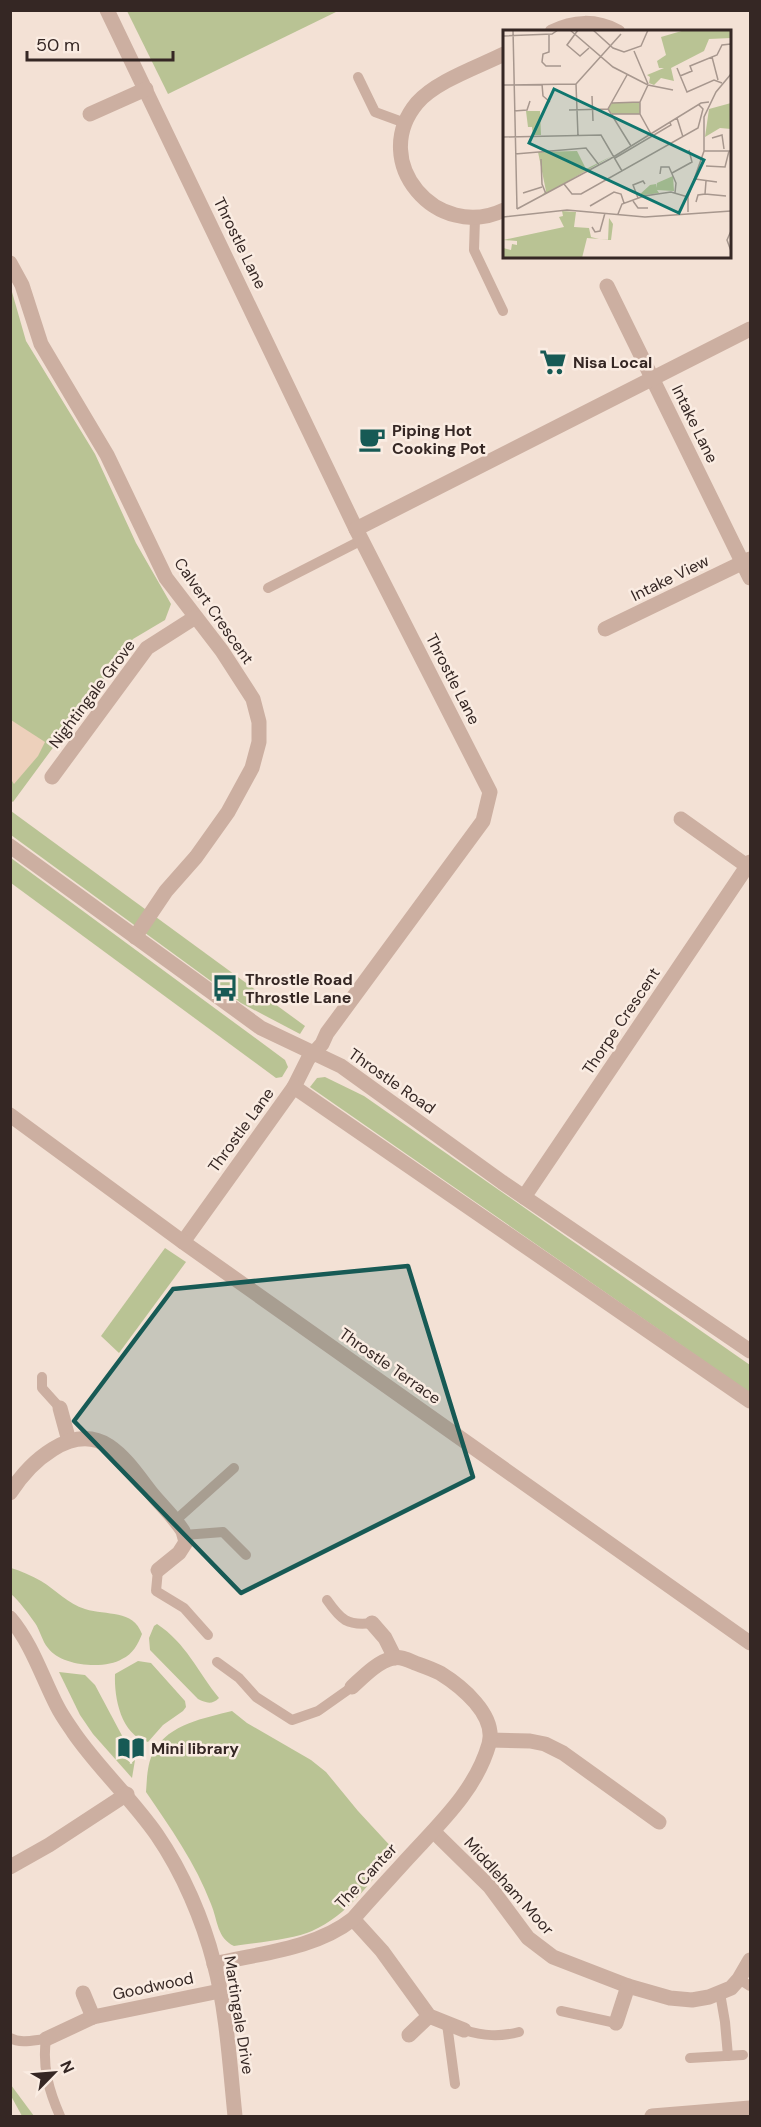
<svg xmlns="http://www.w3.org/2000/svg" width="761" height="2127" viewBox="0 0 761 2127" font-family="'DM Sans',sans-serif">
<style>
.green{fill:#b9c394}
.plaza{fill:#edd0bb}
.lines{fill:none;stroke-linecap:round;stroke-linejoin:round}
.service{stroke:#ccafa1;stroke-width:10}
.minor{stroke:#ccafa1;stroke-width:15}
.tertiary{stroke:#ccafa1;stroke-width:15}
.marked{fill:#175a55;fill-opacity:0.2;stroke:#175a55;stroke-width:4.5;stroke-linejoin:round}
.labels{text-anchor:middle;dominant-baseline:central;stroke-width:5;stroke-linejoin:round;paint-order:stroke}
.street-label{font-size:16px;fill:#352724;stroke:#faece2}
.poi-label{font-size:16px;font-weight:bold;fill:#352724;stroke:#faece2;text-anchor:start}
.inset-road{fill:none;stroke:#a7978e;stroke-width:1.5}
.view{fill:#0f766e;fill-opacity:0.15;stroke:#0f766e;stroke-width:3}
.inset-edge{fill:none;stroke:#352724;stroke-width:3}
</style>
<rect width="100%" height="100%" fill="#f3e1d5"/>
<g class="green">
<polygon points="127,11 338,11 168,94"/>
<polygon points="10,285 26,341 95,454 136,543 171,604 165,620 133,639 13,802 10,800"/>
<polygon points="11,811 305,1026 300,1034 241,1003 11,835"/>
<polygon points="11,858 281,1057 285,1060 288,1067 282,1077 276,1078 11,883"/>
<polygon points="325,1077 364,1096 750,1365 750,1393 310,1087 317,1078"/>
<polygon points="165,1248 186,1262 119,1353 101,1336"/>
<path d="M11,1568C21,1571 32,1576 41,1581C56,1590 68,1604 85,1609C107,1616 133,1609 142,1634C138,1644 133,1654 122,1659C104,1670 61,1666 48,1648C42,1641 40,1630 35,1623C28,1613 19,1601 11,1594Z"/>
<path d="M157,1624C186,1643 198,1672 219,1698C212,1705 206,1703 198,1699L150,1650L149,1638L154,1626Z"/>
<path d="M138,1661L151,1663L185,1701L186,1707L183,1711L163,1725L148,1742C121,1735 114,1698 115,1674Z"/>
<polygon points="59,1672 85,1675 95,1685 135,1760 132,1778 93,1734 80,1715"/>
<path d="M232,1711L247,1723L311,1760L326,1772L358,1811L395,1851C372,1881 348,1915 312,1931C295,1939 255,1943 234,1946C217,1938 218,1921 211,1904C196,1864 170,1827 146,1792C147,1779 147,1763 154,1751C169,1724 205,1718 232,1711Z"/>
<polygon points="10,2085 11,2085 34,2116 22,2116 11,2096"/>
</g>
<polygon class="plaza" points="11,720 45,742 38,756 14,784 10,778"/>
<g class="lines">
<g class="service">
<polyline points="358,77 375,112 405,123"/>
<polyline points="475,218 474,250 503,311"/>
<polyline points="268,588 362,540"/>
<polyline points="42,1377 42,1388 60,1408"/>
<polyline points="176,1520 234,1468"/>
<polyline points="184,1535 223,1532 246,1555"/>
<polyline points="158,1570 156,1591 184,1608 208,1635"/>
<path d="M327,1600C341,1620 347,1626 372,1623"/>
<polyline points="217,1662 239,1678 256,1697 292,1720 318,1711 352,1687"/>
<polyline points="739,1979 750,1986"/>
<polyline points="720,1993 725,2022 728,2056"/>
<polyline points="561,2011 616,2023"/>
<polyline points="447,2024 455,2084"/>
<path d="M464,2030C484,2036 499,2037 519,2032"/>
<path d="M10,2038C21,2044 34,2040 46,2039C42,2067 49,2091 60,2116"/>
<polyline points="690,2058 743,2055"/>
</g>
<g class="minor">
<polyline points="107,10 356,529 490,792 483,821 327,1033 322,1044 308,1059 294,1087 183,1242"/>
<path d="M552,32C573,21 596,20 618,32"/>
<path d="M504,54C478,67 436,81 417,103C368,162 437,242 504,210"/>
<polyline points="90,114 146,89"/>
<polyline points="10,263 22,285 41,344 107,455 166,578 222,651 253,699 259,722 259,742 252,768 228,812 196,857 166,891 135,937"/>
<polyline points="607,286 750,578"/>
<polyline points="356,529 750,329"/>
<polyline points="605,629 750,559"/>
<polyline points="52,777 147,648 194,618"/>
<polyline points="681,819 747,866"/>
<polyline points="10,846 261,1028 341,1066 502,1182 750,1351"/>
<polyline points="294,1087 750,1401"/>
<polyline points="10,1115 183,1242 750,1643"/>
<polyline points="524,1197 750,862"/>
<polyline points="60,1408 69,1441"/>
<path d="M10,1493C29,1463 72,1422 109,1446C127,1458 140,1479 153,1495C163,1507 174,1517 183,1531L186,1542L179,1553L158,1570"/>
<path d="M10,1618C32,1644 42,1677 57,1706C62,1716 68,1724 74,1733C99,1769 132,1799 157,1835C183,1873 203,1920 214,1963C227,2011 230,2068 235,2116"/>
<polyline points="372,1623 385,1638 395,1658"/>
<polyline points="490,1740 530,1741 545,1744 563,1753 659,1822"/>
<polyline points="434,1832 490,1887 528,1938 553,1957 628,1986 670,1998 692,2000 709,1997 731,1988 739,1979 750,1960"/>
<polyline points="10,1867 49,1845 127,1794"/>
<polyline points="353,1919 382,1951 429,2016 464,2030"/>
<path d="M214,1964C260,1953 315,1949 353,1919C371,1898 390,1878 408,1858C440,1823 476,1790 489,1744C497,1715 461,1686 440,1673C432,1669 423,1666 415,1663C408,1660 400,1656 393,1658C377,1662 364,1676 352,1687"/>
<polyline points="83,1993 93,2017"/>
<polyline points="616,2023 628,1986"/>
<polyline points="409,2035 429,2016"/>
<polyline points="46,2039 93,2017 220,1991"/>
</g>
<polyline class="tertiary" points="652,2116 750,2108"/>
</g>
<path class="marked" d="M408,1266L473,1477L241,1593L74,1421L173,1289Z"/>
<defs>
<symbol id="supermarket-bare" viewBox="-9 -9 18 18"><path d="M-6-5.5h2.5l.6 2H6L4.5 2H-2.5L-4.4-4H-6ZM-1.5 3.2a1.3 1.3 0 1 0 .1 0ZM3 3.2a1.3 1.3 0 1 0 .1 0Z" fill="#175a55" stroke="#faece2" stroke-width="2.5" paint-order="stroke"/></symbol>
<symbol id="cafe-bare" viewBox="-9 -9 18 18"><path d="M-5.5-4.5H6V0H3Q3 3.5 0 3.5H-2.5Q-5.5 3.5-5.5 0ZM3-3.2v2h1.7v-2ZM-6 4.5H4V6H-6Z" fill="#175a55" stroke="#faece2" stroke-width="2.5" paint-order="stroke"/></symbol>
<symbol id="bus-bare" viewBox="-9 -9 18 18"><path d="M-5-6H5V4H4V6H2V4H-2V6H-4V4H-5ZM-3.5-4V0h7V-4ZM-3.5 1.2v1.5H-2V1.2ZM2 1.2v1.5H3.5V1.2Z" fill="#175a55" stroke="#faece2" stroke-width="2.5" paint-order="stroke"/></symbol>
<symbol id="library-bare" viewBox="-9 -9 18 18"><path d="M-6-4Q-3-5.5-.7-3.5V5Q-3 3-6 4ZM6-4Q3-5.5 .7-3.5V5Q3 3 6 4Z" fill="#175a55" stroke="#faece2" stroke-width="2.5" paint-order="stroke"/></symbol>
</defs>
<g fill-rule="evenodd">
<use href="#supermarket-bare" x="534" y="343" width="38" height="38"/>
<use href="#cafe-bare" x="353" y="420" width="38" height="38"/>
<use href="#bus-bare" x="206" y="969" width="38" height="38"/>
<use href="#library-bare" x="112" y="1729" width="38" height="38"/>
</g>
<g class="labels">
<g class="street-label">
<text transform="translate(240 243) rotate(64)">Throstle Lane</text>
<text transform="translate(695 424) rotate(64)">Intake Lane</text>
<text transform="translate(670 578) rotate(-26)">Intake View</text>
<text transform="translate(214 611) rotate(55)">Calvert Crescent</text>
<text transform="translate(453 679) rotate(63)">Throstle Lane</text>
<text transform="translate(92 694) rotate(-53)">Nightingale Grove</text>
<text transform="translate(621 1021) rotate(-56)">Thorpe Crescent</text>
<text transform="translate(392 1081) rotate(35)">Throstle Road</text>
<text transform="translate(241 1130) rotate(-54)">Throstle Lane</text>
<text transform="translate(390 1366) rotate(35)">Throstle Terrace</text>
<text transform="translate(366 1876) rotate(-47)">The Canter</text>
<text transform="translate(509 1886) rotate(48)">Middleham Moor</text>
<text transform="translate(153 1986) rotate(-12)">Goodwood</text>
<text transform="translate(239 2015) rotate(81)">Martingale Drive</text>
</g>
<g class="poi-label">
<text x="573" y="362">Nisa Local</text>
<text x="392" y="430">Piping Hot<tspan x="392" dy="18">Cooking Pot</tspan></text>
<text x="245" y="979">Throstle Road<tspan x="245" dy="18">Throstle Lane</tspan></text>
<text x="151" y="1748">Mini library</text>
</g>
</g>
<g transform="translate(503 30)">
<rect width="228" height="228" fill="#f3e1d5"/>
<path d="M182,0H228V8L206,9L201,21L168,38L171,51L158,48L151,55L146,53L147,47L144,45L161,38H156L154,31L163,25L158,7ZM137,72V84H109L105,79L109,73ZM228,73V99L217,98L202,107L206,79ZM23,81H37L38,105H30L29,97H25ZM74,121L83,139L109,126L37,167L43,161L35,122ZM170,146L171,161L154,160L156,163L135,166L147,155L153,154V158L154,153ZM59,181L73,182L71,197L86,198L88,207L96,209L105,210L106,188L110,194L108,210L84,208L79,228H0V218L8,220L9,214L14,215V211L0,210L61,197L56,187L60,186Z" fill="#b9c394"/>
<path class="inset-road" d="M10,0L14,179M67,0L110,37L145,55L170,60M75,0L64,15L77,26L86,18M90,0L110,18L121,22L138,16L145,0M46,5V22L40,24L39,32L43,36H58M0,6L49,4L55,0M131,21L145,54M209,27L215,50M174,38L184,62L211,50L219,53M124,45L105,79L128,116M177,46L189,41L187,36L214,25L219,15L228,14M39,54L40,66L47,72M73,54L75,106M0,55L73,54L118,4M145,55L137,72V84L148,104M89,66L90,91M109,73L137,72M66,80L105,79M11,81L24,80L27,71M109,84H137M174,88L180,107M0,107L98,105L119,141M209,108L219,105L221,119M201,121H227M12,124L83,118L96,135M112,128L168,95L167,93M38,129L39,154L43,164M203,136L222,137L226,121M169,143L189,132L186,120M157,144L158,137H166L173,153L172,163M192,149L214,152M61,154L69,164H78L195,98L200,79L196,75M20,163L39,157M202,164L223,166M135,168L130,155L140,151L142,154M130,171L135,178H145M193,172L195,165L202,164L203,151M87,176L111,162L118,164L121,173M14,179L107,129L198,73L206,72M185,182V167L201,121V87L213,62L228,44M115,184L119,174L141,166L168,162L185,167M0,187L64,180L142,187L228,181M89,197L92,202L97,201L102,183M228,201L224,210L228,221"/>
<path class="view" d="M51,59L201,130L176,183L26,113Z"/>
<rect width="228" height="228" class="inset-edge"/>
</g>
<rect width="761" height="2127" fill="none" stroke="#352724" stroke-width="24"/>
<g transform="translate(54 2073) rotate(65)" stroke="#faece2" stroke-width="4.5" paint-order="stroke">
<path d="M0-4.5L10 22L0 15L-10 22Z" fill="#352724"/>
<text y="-9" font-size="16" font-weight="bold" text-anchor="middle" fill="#352724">N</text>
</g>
<path d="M27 51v9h146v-9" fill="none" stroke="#352724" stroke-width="3"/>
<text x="36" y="51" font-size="18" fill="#352724" stroke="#faece2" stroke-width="4.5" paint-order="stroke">50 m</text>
</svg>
